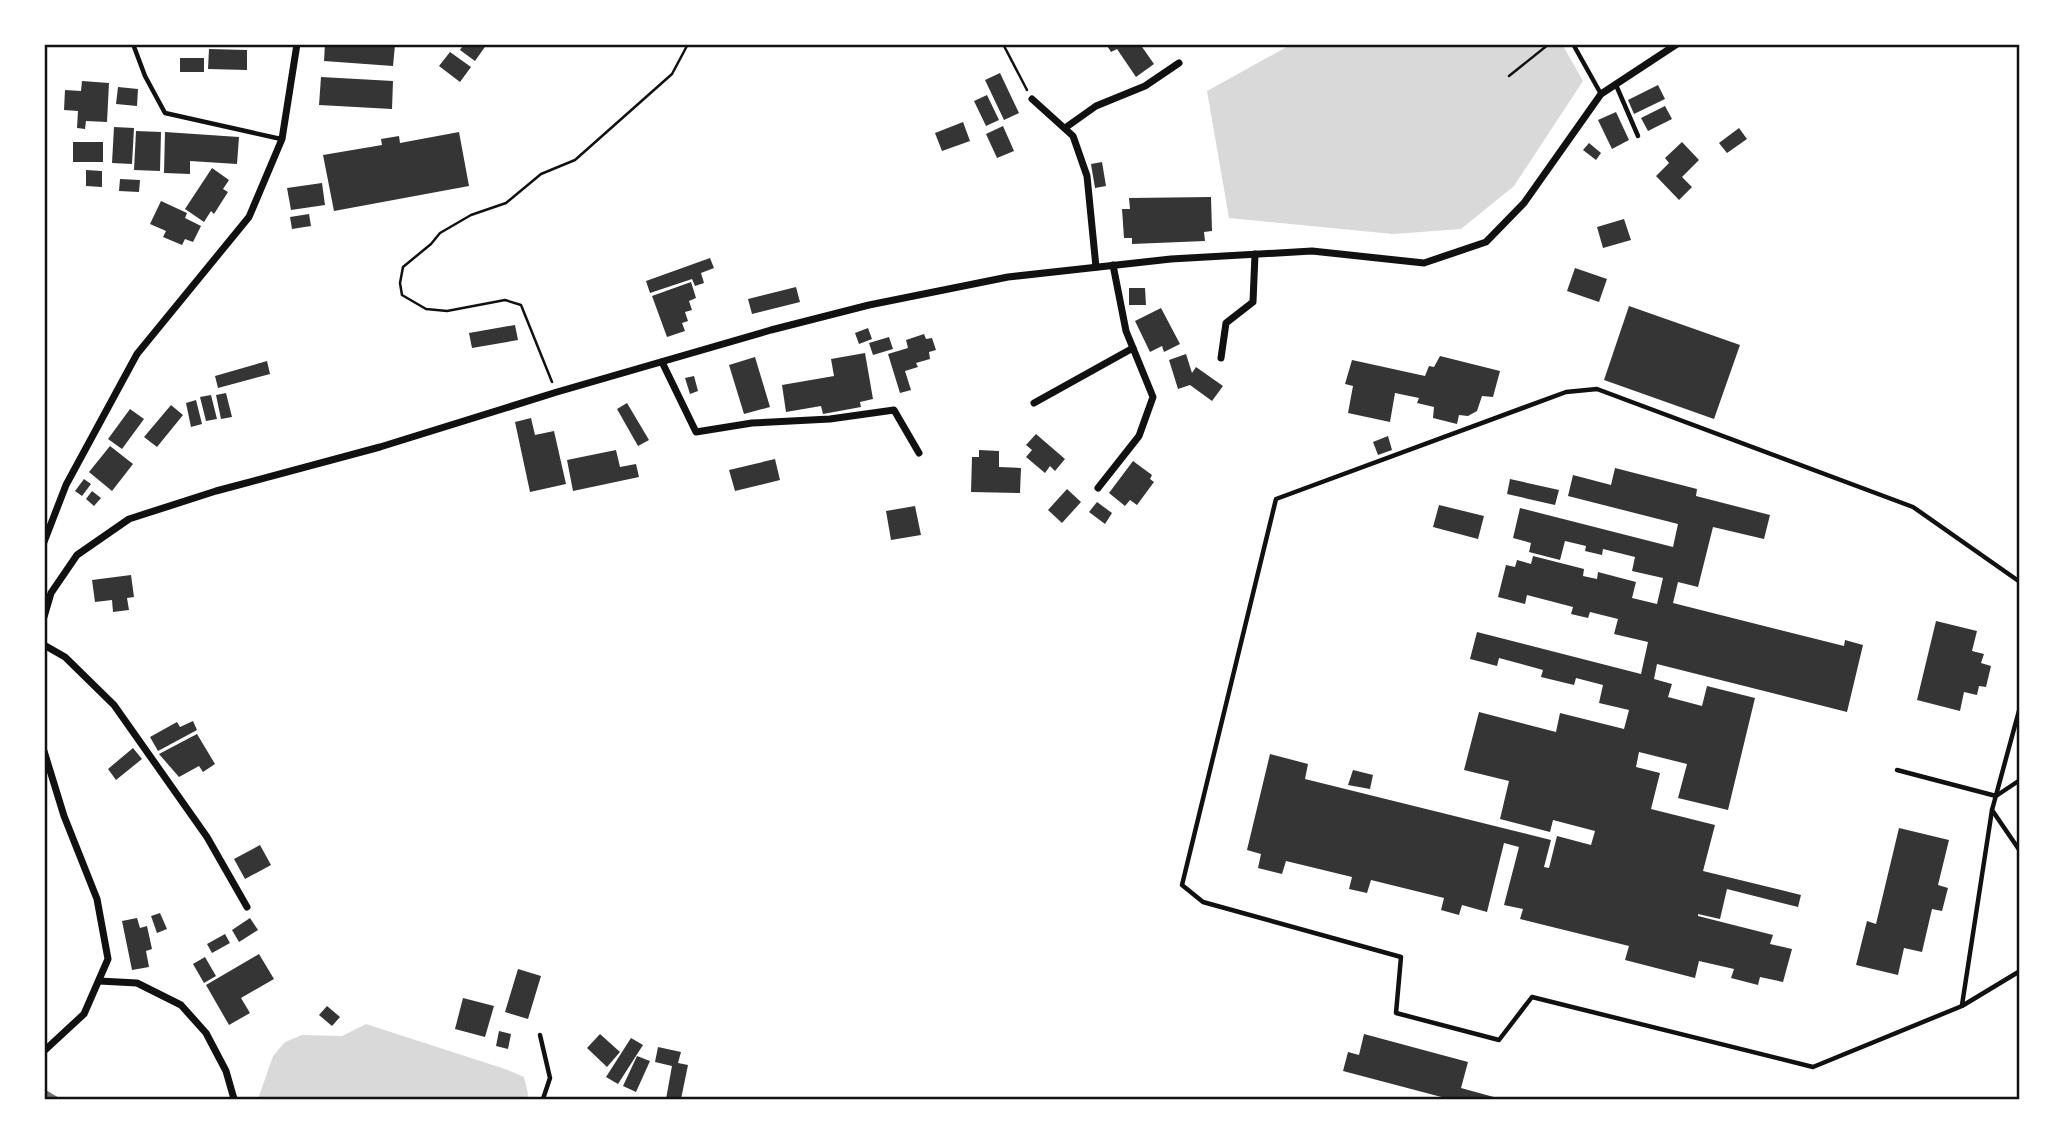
<svg xmlns="http://www.w3.org/2000/svg" width="2064" height="1143" viewBox="0 0 2064 1143" font-family="'Fira Sans',sans-serif">
<style>
.water{fill:#d9d9d9}
.building{fill:#353535}
.lines{fill:none;stroke-linecap:round;stroke-linejoin:round}
.path{stroke:#111;stroke-width:2.5}
.service{stroke:#111;stroke-width:4.5}
.minor{stroke:#111;stroke-width:7}
.rail{stroke:#707070;stroke-width:5}
.neatline{fill:none;stroke:#111;stroke-width:2.5}
</style>
<rect width="100%" height="100%" fill="#fff"/>
<g class="water">
<polygon points="1292,44 1562,44 1583,81 1514,186 1461,229 1393,234 1229,218 1207,91"/>
<polygon points="366,1024 505,1069 524,1077 528,1094 527,1099 258,1099 273,1056 285,1042 302,1035 342,1036"/>
</g>
<g class="building">
<polygon points="325,44 395,45 393,66 324,61"/>
<polygon points="464,44 487,44 475,61 460,50"/>
<polygon points="1106,44 1140,44 1154,64 1136,77 1117,49 1111,52"/>
<polygon points="209,49 247,50 247,70 208,69"/>
<polygon points="450,52 471,67 460,82 439,66"/>
<rect x="180" y="58" width="24" height="14"/>
<polygon points="1000,73 1019,113 1004,120 985,80"/>
<polygon points="321,77 393,81 392,109 319,105"/>
<polygon points="82,81 109,83 107,122 86,121 85,129 77,128 78,111 64,110 65,90 81,91"/>
<polygon points="1658,85 1665,99 1634,114 1628,100"/>
<polygon points="118,87 138,89 137,106 116,104"/>
<polygon points="987,95 999,120 986,126 974,101"/>
<polygon points="1665,106 1672,119 1648,131 1641,118"/>
<polygon points="1616,112 1629,140 1612,149 1598,120"/>
<polygon points="963,122 970,141 942,151 935,133"/>
<polygon points="1003,126 1014,151 997,158 986,134"/>
<polygon points="114,127 134,128 132,164 112,163"/>
<polygon points="1739,128 1747,139 1727,153 1719,143"/>
<polygon points="136,131 161,132 160,171 134,170"/>
<polygon points="165,132 239,137 237,164 190,161 190,174 164,173"/>
<polygon points="459,132 469,186 334,211 323,155 382,145 381,139 399,136 400,143"/>
<rect x="73" y="142" width="30" height="20"/>
<polygon points="1682,142 1699,160 1682,177 1692,187 1679,200 1656,176 1669,163 1665,158"/>
<polygon points="1589,143 1601,153 1596,160 1583,150"/>
<polygon points="1102,162 1106,186 1095,188 1091,164"/>
<polygon points="212,168 229,180 223,189 228,192 214,214 211,211 204,222 185,209"/>
<polygon points="86,170 102,171 102,187 86,186"/>
<polygon points="120,179 140,180 139,192 119,191"/>
<polygon points="322,183 325,205 291,210 287,188"/>
<polygon points="1211,197 1212,231 1204,232 1205,241 1132,244 1132,238 1124,238 1122,209 1130,209 1129,198"/>
<polygon points="161,201 187,213 185,218 201,226 193,242 185,239 182,245 163,237 166,231 150,224"/>
<polygon points="309,214 311,226 292,229 290,217"/>
<polygon points="1624,219 1631,240 1603,248 1597,227"/>
<polygon points="710,258 714,268 701,273 704,283 695,286 692,279 650,293 646,281"/>
<polygon points="1575,268 1607,279 1599,302 1567,291"/>
<polygon points="691,282 696,298 689,301 692,310 685,312 688,321 682,323 685,331 667,337 652,296"/>
<polygon points="796,287 800,302 752,314 748,299"/>
<polygon points="1129,288 1145,288 1146,305 1129,305"/>
<polygon points="1629,306 1740,345 1714,419 1604,380"/>
<polygon points="1161,308 1180,344 1164,352 1162,346 1150,352 1135,321"/>
<polygon points="515,325 518,340 472,348 469,333"/>
<polygon points="868,328 872,339 859,344 855,333"/>
<polygon points="924,334 926,339 932,338 936,350 929,352 930,359 916,363 918,367 905,371 911,390 900,393 888,354 908,348 906,340"/>
<polygon points="889,337 893,349 873,355 869,343"/>
<polygon points="865,353 873,399 860,402 861,407 823,414 821,406 786,412 782,385 834,376 831,359"/>
<polygon points="1186,354 1192,373 1196,367 1223,386 1212,401 1190,385 1178,389 1169,360"/>
<polygon points="1440,356 1500,371 1493,397 1482,396 1477,411 1468,416 1459,415 1457,424 1433,418 1434,407 1417,403 1419,398 1395,393 1390,422 1348,413 1353,386 1345,384 1352,360 1425,376 1429,366 1434,367"/>
<polygon points="755,357 770,407 744,414 729,365"/>
<polygon points="267,361 270,374 218,388 215,376"/>
<polygon points="694,376 698,391 690,394 685,378"/>
<polygon points="226,393 232,417 221,419 216,395"/>
<polygon points="211,395 217,419 206,421 200,397"/>
<polygon points="196,400 202,424 191,427 186,403"/>
<polygon points="627,403 649,440 638,446 617,409"/>
<polygon points="171,405 183,415 157,447 144,437"/>
<polygon points="130,409 144,419 122,449 108,439"/>
<polygon points="531,418 535,435 554,431 566,484 530,492 515,422"/>
<polygon points="1036,434 1065,459 1055,471 1050,466 1045,473 1026,457 1032,450 1026,445"/>
<polygon points="1388,436 1392,450 1378,455 1373,442"/>
<polygon points="110,446 133,464 112,491 89,472"/>
<polygon points="616,450 620,467 636,464 639,477 573,491 567,460"/>
<polygon points="979,450 999,451 999,467 1021,468 1020,493 971,492 972,457 979,457"/>
<polygon points="775,459 780,480 735,491 729,470"/>
<polygon points="1133,461 1152,475 1150,479 1154,482 1137,505 1130,500 1125,506 1109,493"/>
<polygon points="1615,468 1697,489 1696,496 1770,515 1764,539 1713,527 1698,587 1678,582 1673,603 1844,646 1845,640 1863,645 1847,712 1657,664 1654,679 1672,684 1668,697 1702,706 1707,686 1755,698 1728,810 1678,798 1687,764 1639,752 1636,767 1660,773 1651,809 1715,825 1703,871 1801,895 1798,907 1727,889 1720,919 1698,914 1698,916 1773,935 1770,944 1792,949 1783,982 1760,977 1758,985 1731,978 1734,969 1699,961 1695,978 1625,960 1629,946 1520,919 1523,909 1504,905 1519,847 1504,843 1487,912 1462,905 1459,915 1441,910 1444,898 1371,880 1367,893 1349,889 1352,877 1286,861 1282,874 1258,868 1261,854 1247,850 1270,754 1308,764 1305,779 1551,840 1544,867 1549,868 1557,836 1591,845 1595,831 1553,820 1550,832 1500,819 1509,781 1464,770 1479,712 1556,732 1560,713 1624,729 1629,710 1599,703 1603,685 1576,678 1574,685 1541,677 1543,670 1499,658 1497,666 1470,659 1477,632 1641,674 1648,642 1614,634 1618,619 1590,612 1588,618 1571,614 1573,607 1527,595 1525,604 1498,597 1506,565 1515,567 1517,560 1531,564 1533,556 1584,569 1583,576 1597,579 1598,572 1636,582 1632,598 1657,604 1663,578 1632,571 1635,557 1603,549 1602,555 1585,551 1586,546 1565,541 1560,560 1529,552 1531,543 1513,538 1520,508 1673,547 1678,524 1568,496 1573,475 1611,485"/>
<polygon points="84,479 91,484 82,496 75,491"/>
<polygon points="1510,479 1559,490 1555,505 1507,494"/>
<polygon points="1067,489 1081,502 1062,523 1048,510"/>
<polygon points="92,491 101,498 94,506 86,499"/>
<polygon points="1097,502 1112,513 1105,524 1089,512"/>
<polygon points="1439,505 1484,516 1478,539 1433,527"/>
<polygon points="915,506 921,535 891,540 886,511"/>
<polygon points="131,575 134,597 127,598 129,610 113,612 112,600 95,602 92,580"/>
<polygon points="1936,621 1977,631 1972,651 1984,654 1981,663 1991,666 1986,687 1979,686 1977,695 1964,692 1960,711 1917,700"/>
<polygon points="193,721 197,730 158,751 150,737 177,722 180,727"/>
<polygon points="197,734 215,764 203,772 199,766 179,777 159,754"/>
<polygon points="133,748 142,759 116,780 108,769"/>
<polygon points="1353,770 1373,775 1370,789 1348,785"/>
<polygon points="1899,828 1949,840 1938,885 1948,888 1942,911 1932,909 1922,952 1904,948 1898,975 1856,965 1867,921 1876,924"/>
<polygon points="260,845 271,865 245,879 234,859"/>
<polygon points="160,913 167,929 157,933 151,916"/>
<polygon points="137,918 140,928 147,926 152,949 146,951 149,967 132,970 122,921"/>
<polygon points="250,918 258,930 239,942 232,930"/>
<polygon points="225,934 230,943 212,953 207,944"/>
<polygon points="259,954 274,979 241,998 250,1013 229,1025 206,985"/>
<polygon points="205,957 216,976 204,983 193,964"/>
<polygon points="518,969 541,976 528,1019 505,1012"/>
<polygon points="463,998 494,1006 485,1037 455,1029"/>
<polygon points="327,1006 340,1017 332,1026 319,1015"/>
<polygon points="499,1031 511,1034 508,1049 496,1046"/>
<polygon points="600,1034 620,1052 607,1067 587,1048"/>
<polygon points="1364,1034 1468,1062 1461,1088 1501,1099 1449,1099 1343,1071 1348,1052 1359,1055"/>
<polygon points="631,1038 643,1045 618,1084 606,1077"/>
<polygon points="658,1047 681,1052 678,1063 688,1065 681,1099 666,1099 672,1066 655,1062"/>
<polygon points="637,1056 650,1061 636,1092 623,1086"/>
</g>
<g class="lines">
<g class="path">
<polyline points="1003,44 1027,90"/>
<polyline points="1509,76 1549,44"/>
<polyline points="552,382 521,305 505,300 447,311 426,309 402,295 400,283 403,267 431,244 440,233 471,215 506,203 541,174 575,160 672,74 688,44"/>
</g>
<g class="service">
<polyline points="133,44 145,76 165,113 281,139"/>
<polyline points="1573,44 1601,94"/>
<polyline points="1616,85 1638,136"/>
<polyline points="2020,582 1913,507 1597,389 1566,392 1276,499 1182,885 1203,902 1401,957 1396,1013 1499,1040 1532,997 1813,1067 1962,1006 2020,971"/>
<polyline points="2020,707 1992,810 2020,851"/>
<polyline points="1897,770 1996,796 2020,780"/>
<polyline points="1962,1005 1992,810"/>
<polyline points="540,1035 550,1078 543,1099"/>
</g>
<g class="minor">
<polyline points="1032,99 1073,136 1087,176 1096,267"/>
<polyline points="1065,128 1096,106 1145,86 1179,63"/>
<polyline points="1221,358 1226,323 1253,302 1255,254"/>
<polyline points="662,362 696,432 752,423 830,419 894,410 919,453"/>
<polyline points="1034,403 1133,348"/>
<polyline points="1098,488 1139,436 1153,397 1126,331 1113,265"/>
<polyline points="44,542 66,485 137,354 249,217 282,139 297,44"/>
<polyline points="44,617 51,593 77,555 129,519 216,491 380,447 557,392 771,330 869,305 1008,277 1171,259 1312,251 1424,263 1486,242 1524,203 1601,94 1677,44"/>
<polyline points="44,645 65,657 114,705 207,837 247,907"/>
<polyline points="44,751 64,816 97,899 108,959 84,1014 44,1051"/>
<polyline points="99,981 137,983 181,1005 206,1033 226,1071 234,1099"/>
</g>
<polyline class="rail" points="44,1092 56,1099"/>
</g>
<rect width="2064" height="1143" fill="none" stroke="#ffffff" stroke-width="91"/>
<rect x="46" y="46" width="1972" height="1052" class="neatline"/>
</svg>
